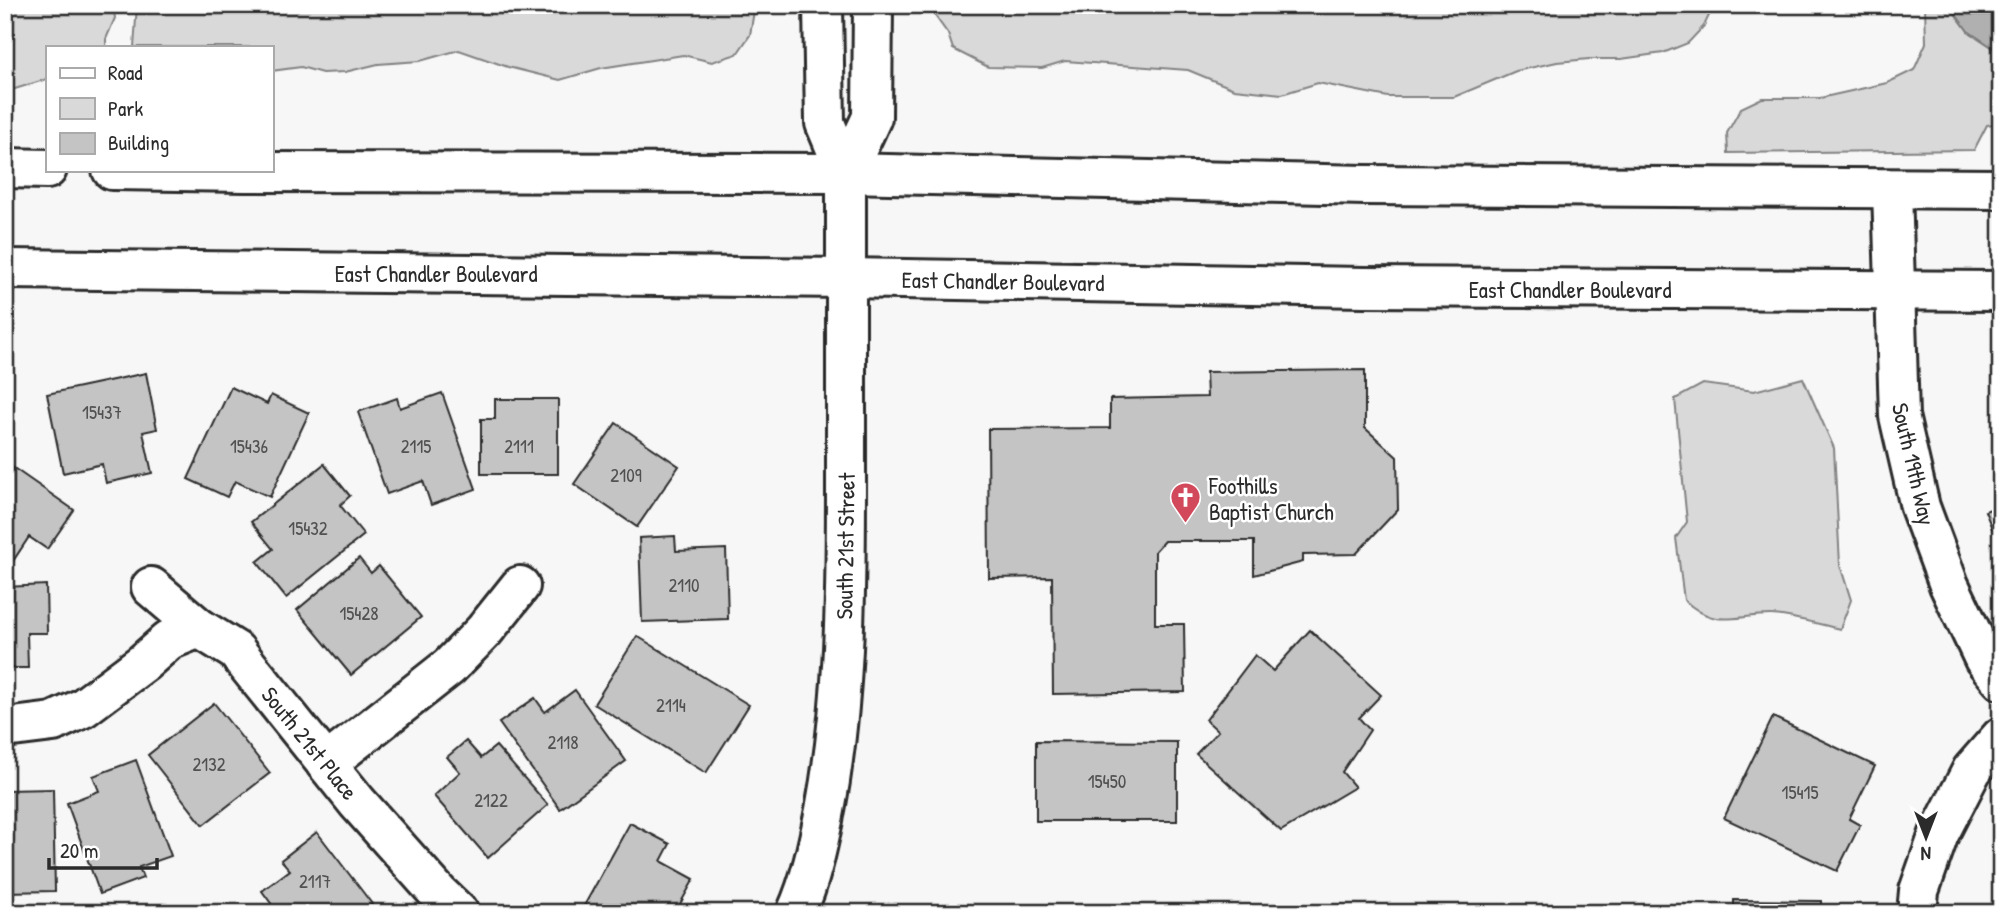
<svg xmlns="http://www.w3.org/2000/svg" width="2006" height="918" viewBox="0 0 2006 918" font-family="'Patrick Hand',sans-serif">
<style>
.green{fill:#d9d9d9;stroke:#828282;stroke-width:2}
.water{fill:#b0b0b0;stroke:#7b7b7b;stroke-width:2}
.building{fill:#c4c4c4;stroke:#2b2b2b;stroke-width:2}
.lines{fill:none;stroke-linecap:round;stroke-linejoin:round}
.minor-casing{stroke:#2b2b2b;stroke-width:44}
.tertiary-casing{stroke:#2b2b2b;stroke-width:44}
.secondary-casing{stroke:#2b2b2b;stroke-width:44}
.minor{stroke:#fff;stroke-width:38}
.tertiary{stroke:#fff;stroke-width:38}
.secondary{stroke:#fff;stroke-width:38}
.labels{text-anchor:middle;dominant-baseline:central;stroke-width:5;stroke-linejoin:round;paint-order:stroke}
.number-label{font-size:19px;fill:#515151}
.street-label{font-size:23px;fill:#2b2b2b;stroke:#fff}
.poi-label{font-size:23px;fill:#2b2b2b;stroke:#fff;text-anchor:start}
</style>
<rect width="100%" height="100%" fill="#f7f7f7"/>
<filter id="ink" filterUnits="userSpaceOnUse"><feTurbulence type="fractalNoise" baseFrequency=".0143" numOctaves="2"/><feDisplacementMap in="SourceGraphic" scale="14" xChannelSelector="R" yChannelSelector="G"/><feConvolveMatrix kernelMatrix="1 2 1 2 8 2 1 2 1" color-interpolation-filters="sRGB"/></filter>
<g filter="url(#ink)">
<g class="green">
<polygon points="5,5 113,5 115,18 106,39 106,47 47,47 47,79 15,89 5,87"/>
<polygon points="137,5 755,5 750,35 737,54 712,62 683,55 601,68 560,80 508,67 459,50 420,61 378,64 345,72 322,73 301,67 271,71 271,47 134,47"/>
<polygon points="936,5 1093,5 1105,11 1127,5 1714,5 1704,26 1688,43 1663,53 1621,59 1589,59 1557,62 1516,71 1454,97 1388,97 1318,83 1282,94 1234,89 1188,70 1065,61 1042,68 988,67 953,49 948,34 933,13"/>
<polygon points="1925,5 1949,5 1968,31 2001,53 2001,123 1987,125 1974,150 1728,153 1727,133 1741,108 1762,98 1820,98 1887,83 1914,70 1926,43"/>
<path d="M1803,378L1834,448L1840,565L1851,600L1840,629C1821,625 1788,615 1771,615C1733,615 1717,630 1684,600L1676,538L1687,522L1675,399L1703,384L1754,391Z"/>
</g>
<polygon class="water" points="1949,5 2001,5 2001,53 1968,31"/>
<g class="building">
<polygon points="1365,370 1365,428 1397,457 1398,509 1356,554 1303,555 1303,562 1254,575 1254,541 1164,541 1155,551 1155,624 1184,624 1185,692 1053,694 1052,577 989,578 988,429 1110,428 1110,399 1207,397 1206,372"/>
<polygon points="146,373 157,429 143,432 152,473 106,483 102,464 63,473 47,394"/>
<polygon points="231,387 267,404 271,395 309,413 270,497 235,481 227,497 188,479"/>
<polygon points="442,393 476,489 431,505 423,481 387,494 358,412 397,398 400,408"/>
<polygon points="495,399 558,399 558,474 481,474 481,419 495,419"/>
<polygon points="616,423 679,466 637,527 574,484"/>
<polygon points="5,462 74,510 47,549 29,537 11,564 5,560"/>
<polygon points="324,464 350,496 340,505 364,535 286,598 257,562 273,549 251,522"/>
<polygon points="2001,505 2001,551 1985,511"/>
<polygon points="675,536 676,551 726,549 728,619 642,622 639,538"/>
<polygon points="359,558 371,573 379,566 421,617 351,675 297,610"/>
<polygon points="46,585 47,633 27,633 28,668 5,668 5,587"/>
<polygon points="1310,630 1381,695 1359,718 1370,730 1342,772 1355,787 1281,831 1196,754 1218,731 1206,720 1255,655 1273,671"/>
<polygon points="637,636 749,705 706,773 594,704"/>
<polygon points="575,690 626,761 560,809 499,723 535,698 545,712"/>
<polygon points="214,703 270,773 203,825 148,755"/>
<polygon points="1773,717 1875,766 1849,819 1860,825 1837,871 1724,818"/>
<polygon points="466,741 481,758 496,746 548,805 488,858 434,796 460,772 447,757"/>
<polygon points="1036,741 1177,742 1177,821 1036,821"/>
<polygon points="136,760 171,856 139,867 143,878 100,894 67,803 99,791 93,776"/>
<polygon points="53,789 55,891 5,892 5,790"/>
<polygon points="630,823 670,844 661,861 694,879 675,913 596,913 584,906"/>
<polygon points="317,832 372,904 361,913 278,913 262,891 290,870 281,860"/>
<polygon points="1734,900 1821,901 1821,913 1734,913"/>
</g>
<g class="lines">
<defs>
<g id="minor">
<polyline points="823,5 825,123 846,173"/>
<polyline points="846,173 872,117 873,5"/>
<polyline points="1892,189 1899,416 1920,507 1949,585 1984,659 2001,680"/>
<polyline points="151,587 199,628 236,651 357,802 438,893 459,913"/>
<polyline points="5,728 53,722 83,708 143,663 169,640 199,628"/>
<polyline points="326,764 449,667 484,631 520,586"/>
<polyline points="1917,913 1919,891 1939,834 1972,770 2001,737"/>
</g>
<path id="tertiary" d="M796,913C811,880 818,845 825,810C845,704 846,595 846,487C846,382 846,278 846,173"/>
<g id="secondary">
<polyline points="5,168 47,169"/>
<polyline points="112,170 245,172 846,173 1365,185 2001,189"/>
<polyline points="5,269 846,278 1364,287 2001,291"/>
</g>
</defs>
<use href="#minor" class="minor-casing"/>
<use href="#tertiary" class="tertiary-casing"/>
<use href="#secondary" class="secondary-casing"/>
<use href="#minor" class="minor"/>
<use href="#tertiary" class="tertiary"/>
<use href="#secondary" class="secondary"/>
</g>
</g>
<defs>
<symbol id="church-pin" viewBox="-11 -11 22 30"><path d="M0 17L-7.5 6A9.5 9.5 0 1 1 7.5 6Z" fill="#d1495b" stroke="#fff"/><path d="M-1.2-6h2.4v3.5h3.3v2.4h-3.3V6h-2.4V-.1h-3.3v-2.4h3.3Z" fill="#fff"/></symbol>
</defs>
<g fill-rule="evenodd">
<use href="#church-pin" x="1168" y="480" width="35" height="47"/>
</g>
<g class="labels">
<g class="number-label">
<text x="102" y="412">15437</text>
<text x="249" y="446">15436</text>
<text x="416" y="446">2115</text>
<text x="519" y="446">2111</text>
<text x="626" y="475">2109</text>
<text x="308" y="528">15432</text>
<text x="684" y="585">2110</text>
<text x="359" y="613">15428</text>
<text x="671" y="705">2114</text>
<text x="563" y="742">2118</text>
<text x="209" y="764">2132</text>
<text x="1107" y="781">15450</text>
<text x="1800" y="792">15415</text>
<text x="491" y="800">2122</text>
<text x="315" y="881">2117</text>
</g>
<g class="street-label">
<text x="436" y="273">East Chandler Boulevard</text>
<text transform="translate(1003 281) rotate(1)">East Chandler Boulevard</text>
<text x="1570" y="289">East Chandler Boulevard</text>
<text transform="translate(1914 464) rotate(77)">South 19th Way</text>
<text transform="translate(845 546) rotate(-89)">South 21st Street</text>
<text transform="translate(310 743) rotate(51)">South 21st Place</text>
</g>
<g class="poi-label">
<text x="1209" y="485">Foothills<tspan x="1209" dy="26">Baptist Church</tspan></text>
</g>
</g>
<rect width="2006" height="918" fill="none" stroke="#fff" stroke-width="28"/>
<rect x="14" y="14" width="1978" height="890" fill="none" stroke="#2b2b2b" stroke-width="2.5" filter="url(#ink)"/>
<rect x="46" y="46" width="228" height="126" fill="#ffffff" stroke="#aaaaaa" stroke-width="2"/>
<rect x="60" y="68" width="35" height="10" fill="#ffffff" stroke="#aaaaaa" stroke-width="2"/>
<text x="108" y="80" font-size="21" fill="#2b2b2b">Road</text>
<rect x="60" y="98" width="35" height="21" fill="#d9d9d9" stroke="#aaaaaa" stroke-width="2"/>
<text x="108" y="116" font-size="21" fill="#2b2b2b">Park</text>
<rect x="60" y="133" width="35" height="21" fill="#c4c4c4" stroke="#aaaaaa" stroke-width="2"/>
<text x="108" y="150" font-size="21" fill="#2b2b2b">Building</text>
<g transform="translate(1926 837) rotate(180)" stroke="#ffffff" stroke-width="5" paint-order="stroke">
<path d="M0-5L12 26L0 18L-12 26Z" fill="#2b2b2b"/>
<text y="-10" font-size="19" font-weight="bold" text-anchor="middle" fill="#2b2b2b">N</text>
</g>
<path d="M49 858v10h108v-10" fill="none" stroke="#2b2b2b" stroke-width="3.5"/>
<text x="60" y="858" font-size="21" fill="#2b2b2b" stroke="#ffffff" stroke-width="5" paint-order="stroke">20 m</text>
</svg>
